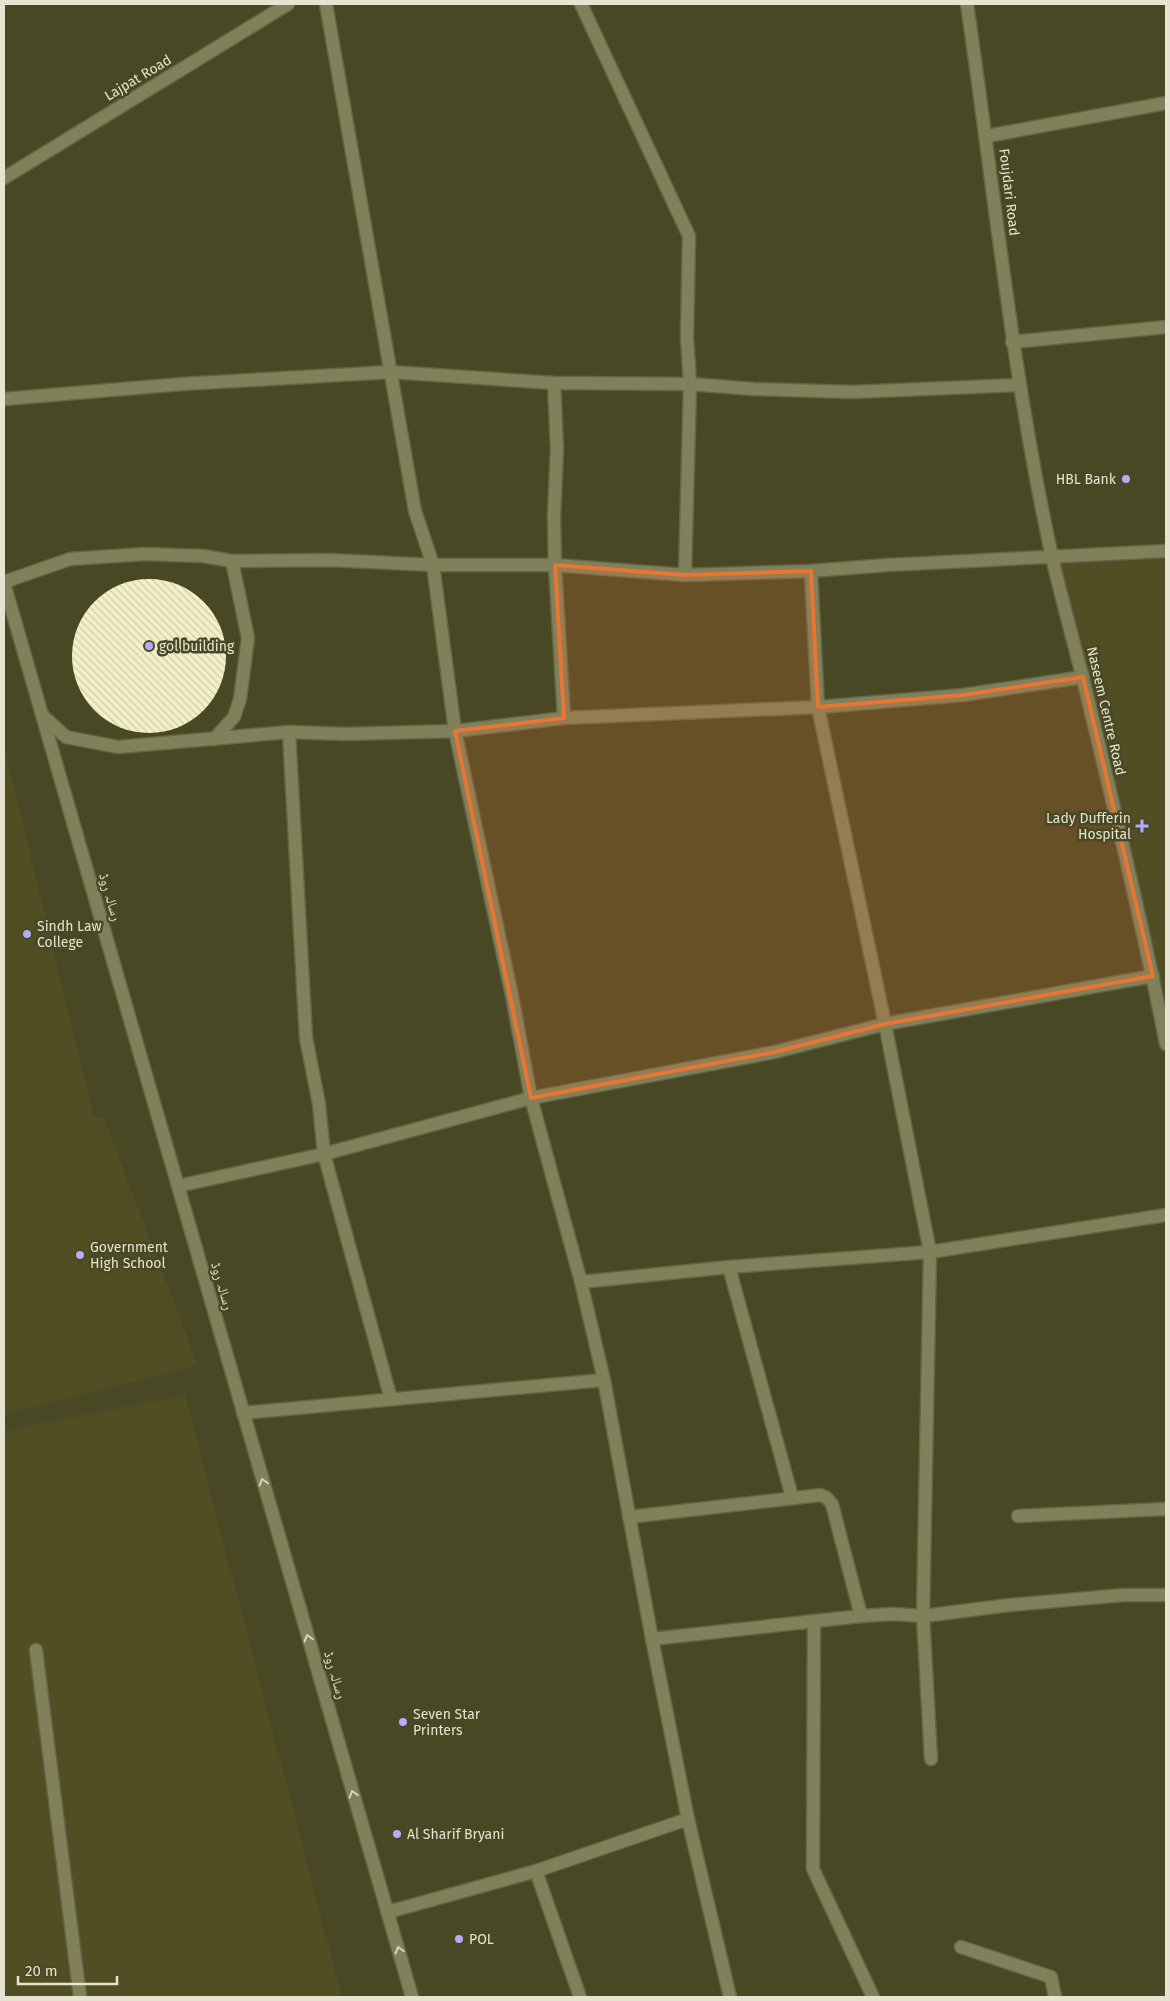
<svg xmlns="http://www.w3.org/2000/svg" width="1170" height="2001" viewBox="0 0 1170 2001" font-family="'Fira Sans','Noto Naskh Arabic',sans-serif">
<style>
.built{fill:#504e22}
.building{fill:url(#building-back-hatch)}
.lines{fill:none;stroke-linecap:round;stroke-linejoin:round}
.service-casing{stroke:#656545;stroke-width:15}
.minor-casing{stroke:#656545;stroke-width:15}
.tertiary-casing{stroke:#656545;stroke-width:15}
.service{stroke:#80805a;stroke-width:12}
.minor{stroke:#80805a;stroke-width:12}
.tertiary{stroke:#80805a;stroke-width:12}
.oneway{stroke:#d5d5be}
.marked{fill:#e77533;fill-opacity:0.2;stroke:#e77533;stroke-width:4;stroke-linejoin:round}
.poi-dot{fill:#b2adf9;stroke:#494824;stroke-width:2}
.labels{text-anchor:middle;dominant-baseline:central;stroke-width:5;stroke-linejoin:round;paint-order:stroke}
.street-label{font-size:14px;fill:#e4e4d0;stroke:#494824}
.poi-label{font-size:14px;fill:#e4e4d0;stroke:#494824;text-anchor:start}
</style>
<defs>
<pattern id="building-back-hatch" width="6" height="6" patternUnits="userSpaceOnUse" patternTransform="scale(1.25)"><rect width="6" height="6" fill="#f2f1c8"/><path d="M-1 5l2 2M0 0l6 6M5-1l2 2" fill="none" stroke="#cfceac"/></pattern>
</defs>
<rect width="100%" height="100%" fill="#494824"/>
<g class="built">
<polygon points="1166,551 1166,1044 1052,557"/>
<polygon points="4,746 94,1118 103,1116 198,1365 4,1415"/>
<polygon points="185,1395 342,1997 4,1997 4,1431"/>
</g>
<circle class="building" cx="149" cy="656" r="77"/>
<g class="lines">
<defs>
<g id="service">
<polyline points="1018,1516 1166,1509"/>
<polyline points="814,1621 813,1869 873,1997"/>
<polyline points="36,1650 80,1997"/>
<polyline points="961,1947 1051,1977 1055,1997"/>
</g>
<g id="minor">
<polyline points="326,4 415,511 433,565 455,731 512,996 531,1098 581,1282 604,1380 652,1639 688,1819 730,1997"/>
<polyline points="581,4 689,236 687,337 690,384 685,575"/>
<polyline points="987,136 1166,103"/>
<polyline points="1012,342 1166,327"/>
<polyline points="554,383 557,448 554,517 555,565 564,718"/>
<polyline points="4,399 182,384 391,372 554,383 690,384 754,389 852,392 1019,385"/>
<polyline points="811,571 818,707 885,1024 930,1252 923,1616 931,1759"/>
<polyline points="4,582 70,559 145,554 203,556 232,561 330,560 433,565 555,565 685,575 811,571 888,565 1166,551"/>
<polyline points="42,715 66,737 118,747 289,732 345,734 455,731 564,718 818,707 963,695 1083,677"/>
<polyline points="289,732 306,1038 319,1104 324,1154 391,1399"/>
<polyline points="214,739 234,717 240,699 248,638 232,561"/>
<polyline points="178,1186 324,1154 531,1098 775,1052 885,1024 1153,976"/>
<polyline points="729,1267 792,1497"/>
<polyline points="581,1282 729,1267 930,1252 1166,1215"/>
<polyline points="243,1413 604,1380"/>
<polyline points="629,1517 820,1495 827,1498 832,1504 861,1616"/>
<polyline points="652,1639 861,1616 893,1614 923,1616 1010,1605 1124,1595 1166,1595"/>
<polyline points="536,1871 580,1997"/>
<polyline points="388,1912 536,1871 688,1819"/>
</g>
<g id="tertiary">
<path d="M967,4C994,188 1012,374 1052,557C1061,596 1072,636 1082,675C1112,798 1142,921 1166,1044"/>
<polyline points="4,178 288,4"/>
<polyline points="4,583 412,1997"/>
</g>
</defs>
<use href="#service" class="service-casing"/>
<use href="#minor" class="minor-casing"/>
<use href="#tertiary" class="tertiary-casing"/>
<use href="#service" class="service"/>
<use href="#minor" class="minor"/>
<use href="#tertiary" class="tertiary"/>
</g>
<defs><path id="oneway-chevron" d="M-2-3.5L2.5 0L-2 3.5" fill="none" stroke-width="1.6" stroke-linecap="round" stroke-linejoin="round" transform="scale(1.25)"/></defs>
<g class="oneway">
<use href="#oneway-chevron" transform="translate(263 1482) rotate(-106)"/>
<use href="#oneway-chevron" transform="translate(308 1638) rotate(-106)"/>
<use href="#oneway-chevron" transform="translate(353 1794) rotate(-106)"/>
<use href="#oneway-chevron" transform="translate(399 1950) rotate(-106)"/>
</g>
<path class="marked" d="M555,565L685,575L811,571L818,707L963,695L1083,677L1153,976L885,1024L775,1052L531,1098L455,731L564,718Z"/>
<g class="poi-dot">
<circle cx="1126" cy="479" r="5"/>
<circle cx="149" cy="646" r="5"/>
<path d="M1139.5 818.5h5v5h5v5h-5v5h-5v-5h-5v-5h5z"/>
<circle cx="27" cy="934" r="5"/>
<circle cx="80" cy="1255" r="5"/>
<circle cx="403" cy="1722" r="5"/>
<circle cx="397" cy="1834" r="5"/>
<circle cx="459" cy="1939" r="5"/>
</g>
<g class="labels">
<g class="street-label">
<text transform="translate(138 78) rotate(-31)">Lajpat Road</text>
<text transform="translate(1009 192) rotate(83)">Foujdari Road</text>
<text transform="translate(1106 711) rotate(77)">Naseem Centre Road</text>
<text transform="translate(110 897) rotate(74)">رسالہ روڈ</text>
<text transform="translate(222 1286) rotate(74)">رسالہ روڈ</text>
<text transform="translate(335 1675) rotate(74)">رسالہ روڈ</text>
</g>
<g class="poi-label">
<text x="1116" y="479" text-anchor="end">HBL Bank</text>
<text x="159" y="646">gol building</text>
<text x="1131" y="818" text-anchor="end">Lady Dufferin<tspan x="1131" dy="16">Hospital</tspan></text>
<text x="37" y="926">Sindh Law<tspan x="37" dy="16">College</tspan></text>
<text x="90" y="1247">Government<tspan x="90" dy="16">High School</tspan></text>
<text x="413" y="1714">Seven Star<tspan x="413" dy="16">Printers</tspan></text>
<text x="407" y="1834">Al Sharif Bryani</text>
<text x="469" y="1939">POL</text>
</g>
</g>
<rect width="1170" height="2001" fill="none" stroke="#e4e4d0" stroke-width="10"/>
<path d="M18 1976v8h99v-8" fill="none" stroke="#e4e4d0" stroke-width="2.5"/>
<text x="25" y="1976" font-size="15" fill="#e4e4d0" stroke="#494824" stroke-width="4" paint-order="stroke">20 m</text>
</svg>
